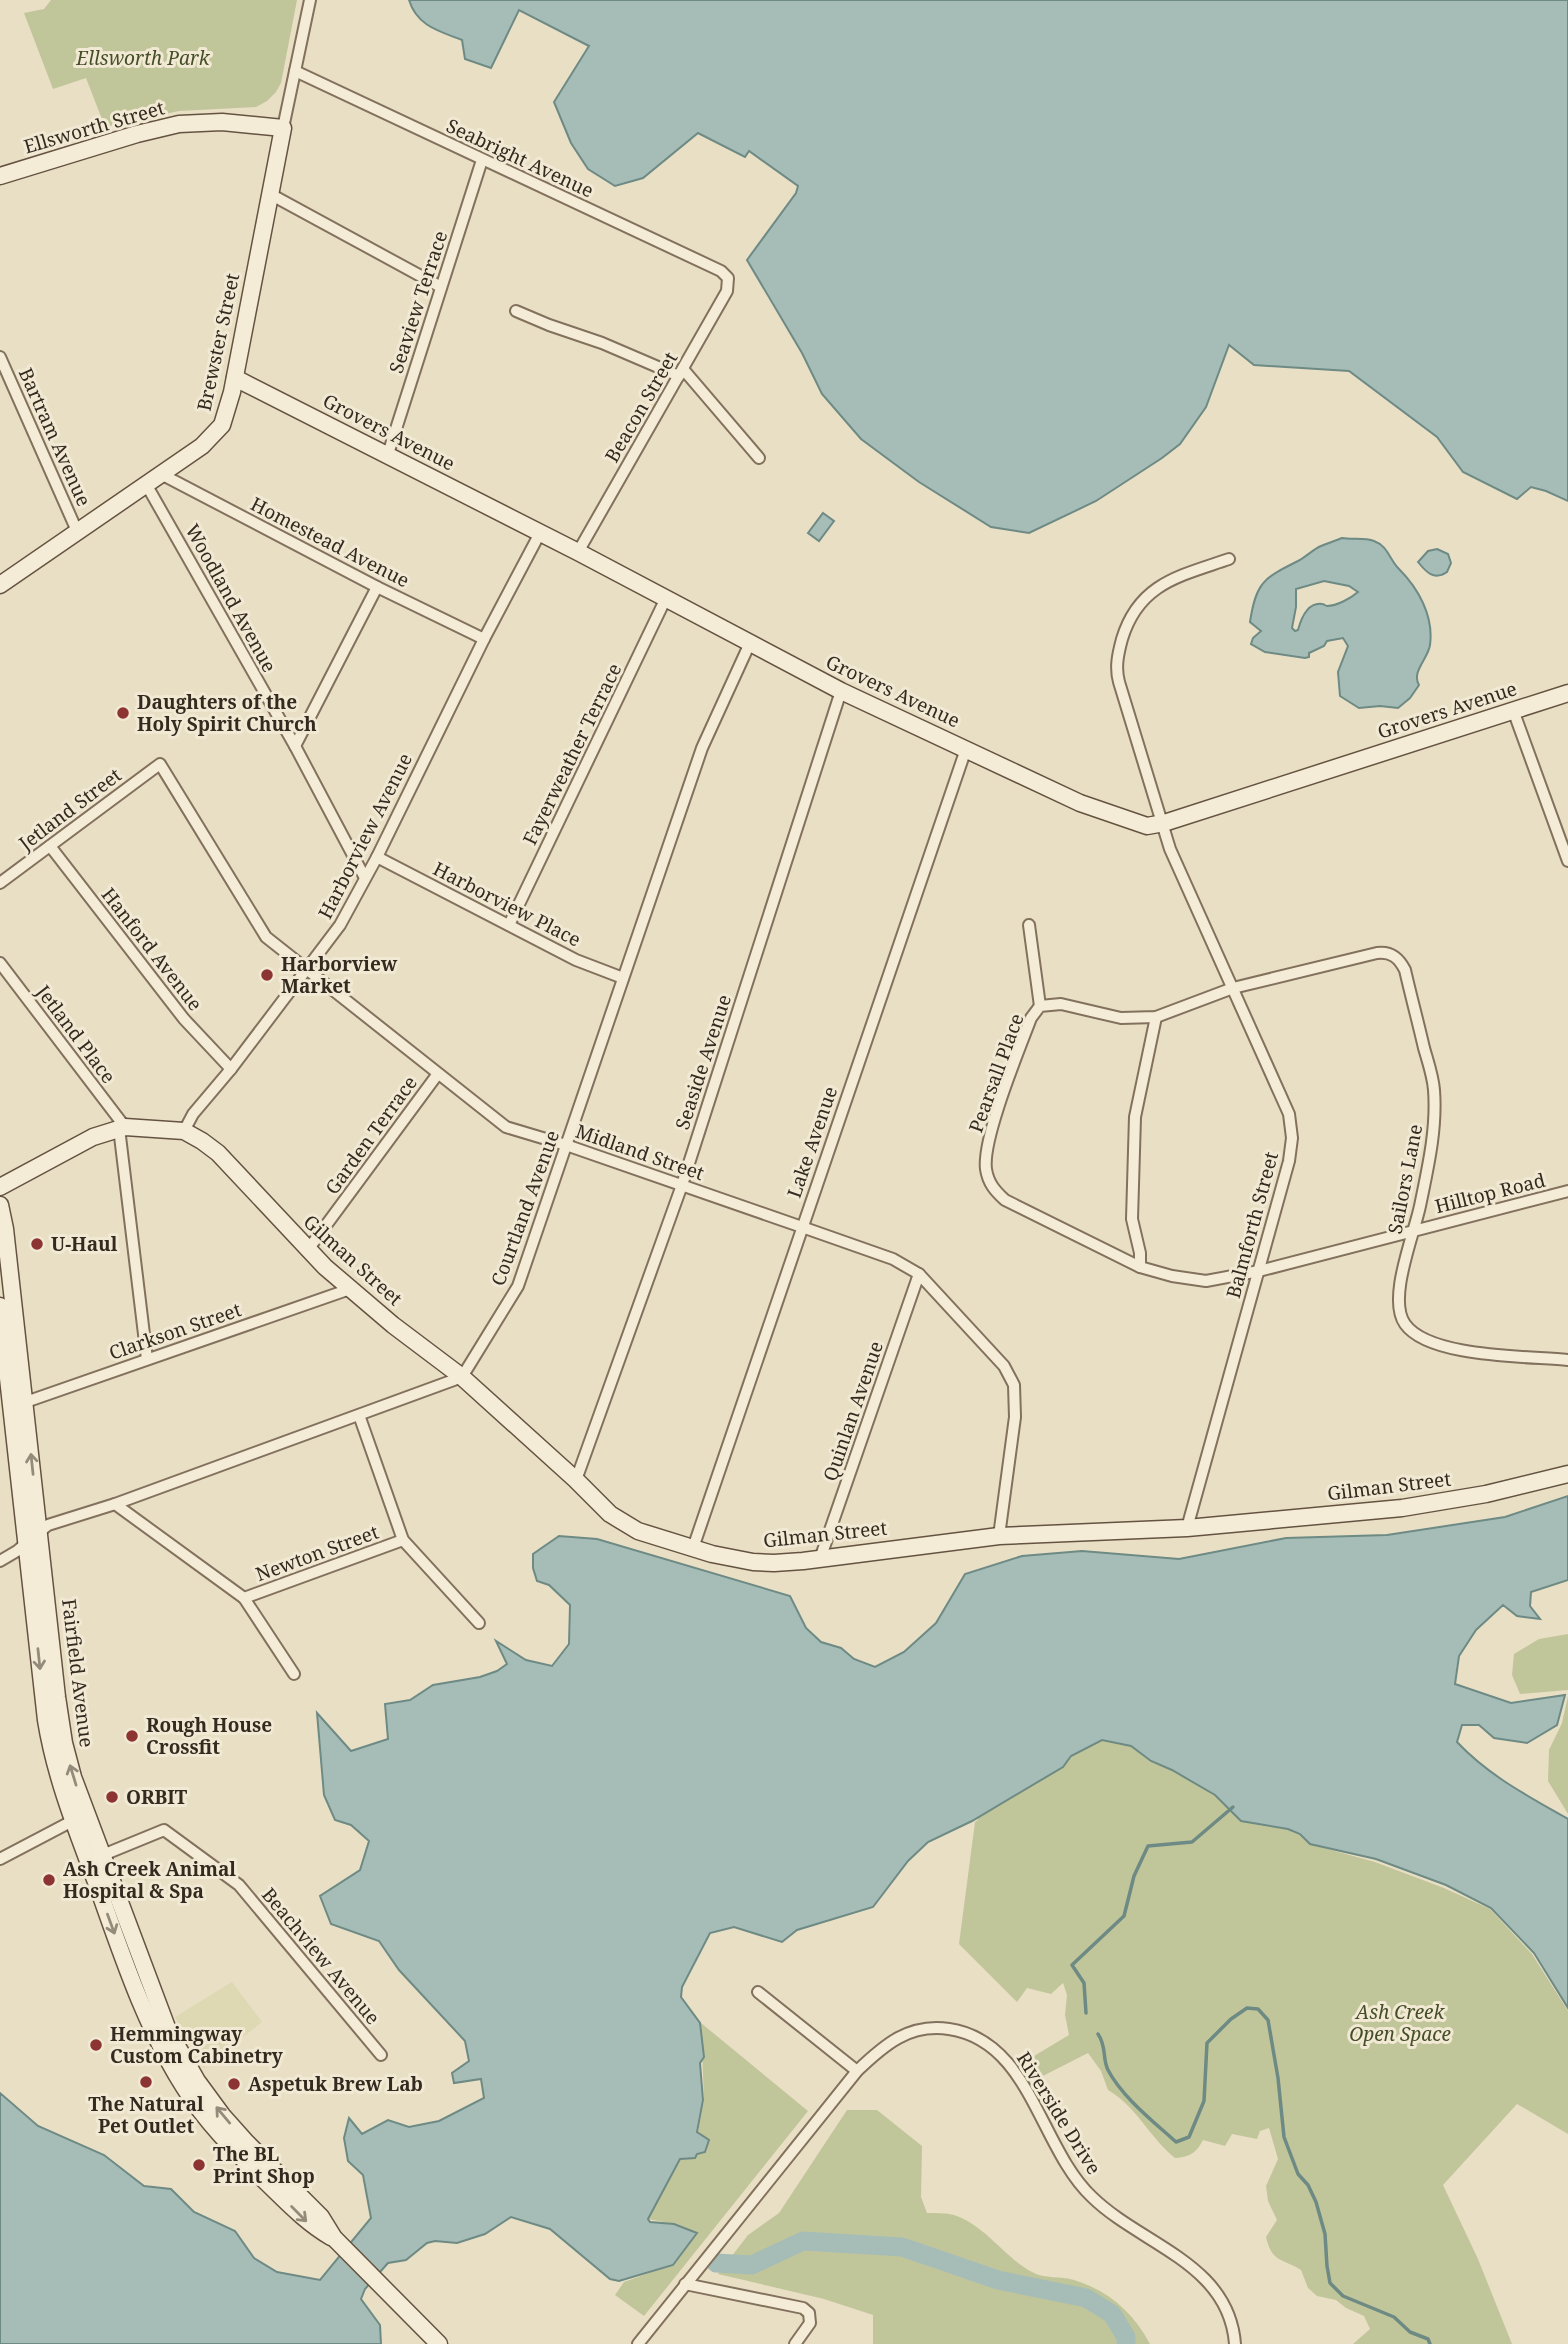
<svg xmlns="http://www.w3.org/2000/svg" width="1568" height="2344" viewBox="0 0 1568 2344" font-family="'Noto Serif',serif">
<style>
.farmland{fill:#ded8b3}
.green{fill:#c1c69a}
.water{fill:#a6bdb7;stroke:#6e8a84;stroke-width:2;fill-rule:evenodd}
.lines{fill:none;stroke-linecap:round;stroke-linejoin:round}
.stream{stroke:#6e8a84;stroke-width:3.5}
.river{stroke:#a6bdb7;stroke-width:19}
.street-casing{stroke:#82715d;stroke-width:14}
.secondary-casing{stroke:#645340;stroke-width:19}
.street{stroke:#f5ecd7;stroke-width:10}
.secondary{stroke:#f5ecd7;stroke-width:16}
.oneway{stroke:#948b7b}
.poi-dot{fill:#8b3433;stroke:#f2e9d4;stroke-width:2.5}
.labels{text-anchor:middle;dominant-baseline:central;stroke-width:6;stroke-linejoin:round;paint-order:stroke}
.park-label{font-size:19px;font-style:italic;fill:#444e28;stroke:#f2e9d4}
.street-label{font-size:19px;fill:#342a1f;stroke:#f2e9d4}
.poi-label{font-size:19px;font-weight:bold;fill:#342a1f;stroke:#f2e9d4;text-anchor:start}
</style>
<rect width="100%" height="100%" fill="#e9dfc5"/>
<polygon class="farmland" points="232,1982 262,2022 204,2068 175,2017"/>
<g class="green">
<polygon points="51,0 297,0 281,83 276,92 267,101 256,107 179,111 105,127 86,78 53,89 24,13 44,9"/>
<polygon points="1568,1634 1568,1690 1520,1694 1512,1675 1514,1654 1539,1639"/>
<polygon points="1568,1696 1568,1814 1548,1781 1549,1750 1562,1723"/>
<path d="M1105,1734L1130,1739L1314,1838L1313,1845L1375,1862L1444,1888L1490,1909L1532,1954L1568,2011V2134L1517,2104L1443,2185L1478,2259L1512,2344H1353L1370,2329L1364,2316L1346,2308L1336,2300L1317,2296L1308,2288L1301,2270C1282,2258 1272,2263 1266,2237L1277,2220L1268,2201L1266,2186L1278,2159L1269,2128L1260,2131L1257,2139L1232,2134L1225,2146L1203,2140C1196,2153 1190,2157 1175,2158C1150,2138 1136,2106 1108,2090L1101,2071L1088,2053L1033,2081L1024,2062L1069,2035L1065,2015L1067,1995L1063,1983L1051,1994L1027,1988L1017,2002L959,1944L975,1822L978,1820V1807Z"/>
<polygon points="701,2023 808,2111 644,2316 615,2295 624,2282 674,2264 697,2234 674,2224 648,2219 681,2159 695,2158 698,2154 706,2152 709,2140 698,2132 704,2100"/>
<path d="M847,2110H877L922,2146L921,2197L927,2213C936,2213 946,2213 954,2215C985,2225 1004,2257 1032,2272C1044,2279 1061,2276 1074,2280C1109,2291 1133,2312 1150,2344H873V2315L824,2299L718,2274L748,2235L779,2213Z"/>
</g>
<g class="water">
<path d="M409,0H1568V501L1546,491L1531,487L1517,499L1463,472L1437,437L1349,371L1254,365L1229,345L1206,407L1180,444L1162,458L1096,501L1029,533L991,527L919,482L861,439L822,394L802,353L747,260L796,193L798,186L749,151L745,157L698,133L643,178L615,186L588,169L571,143L554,102L589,46L519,10L491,68L465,59L462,40C439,31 417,26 409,0Z"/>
<polygon points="823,513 834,521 819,541 808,533"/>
<path d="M1342,538C1352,540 1364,537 1374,541C1388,546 1389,559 1399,569C1418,588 1434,616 1430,645C1428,659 1411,672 1419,685L1410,698L1398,708L1380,706L1359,708L1340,696L1338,672L1348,646L1343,638L1327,641L1324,646L1309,653V657L1305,658L1265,652L1251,644L1253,638L1261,631L1250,622C1256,582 1264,578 1298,561C1306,557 1312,550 1321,546C1328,543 1335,541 1342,538ZM1324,581L1349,586L1358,592C1351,598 1337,606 1327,606C1326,606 1324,604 1322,604C1307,602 1301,619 1298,630L1295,631L1292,628L1296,607V589Z"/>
<path d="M1437,549L1448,554L1451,563L1447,572C1434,581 1426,572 1418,562L1428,551Z"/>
<path d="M1568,1496V1580L1531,1592L1530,1606L1540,1619L1517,1616L1503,1605L1476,1630L1459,1656L1455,1684L1511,1703L1565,1695L1557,1725L1527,1743L1494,1738L1479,1725H1462L1457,1742C1489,1776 1528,1796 1568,1819V2008L1534,1953L1491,1908L1446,1885L1376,1859L1310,1844L1300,1834L1288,1829L1241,1821L1215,1795L1172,1770L1151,1761L1131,1746L1102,1740L1071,1756L1063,1767L972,1821L928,1842L908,1861L873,1907L797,1930L782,1942L734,1927L710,1933L682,1987L681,1997L700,2023L704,2057L700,2063L703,2100L697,2132L709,2140L705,2152L697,2154L695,2158L680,2159L648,2219L650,2222L674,2224L697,2233L673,2265L619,2281L610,2279L550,2229L511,2217L485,2234L457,2243L435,2241L427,2243L406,2260L388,2263L365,2289L361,2299L380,2325L381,2344H0V2093L38,2126L104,2155L144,2186L171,2189L194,2212L235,2231L254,2258L277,2272L320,2280L371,2218L363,2175L348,2161L344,2138L349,2118L362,2134L388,2120L409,2127L439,2121L484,2098L481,2079L454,2083L452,2073L469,2061L465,2041L399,1970L379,1941L331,1924L320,1896L360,1870L369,1841L351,1825L335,1820L324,1795L317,1713L351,1751L388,1739L385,1704L410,1700L433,1685L480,1677L497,1671L507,1664L496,1641L526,1660L552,1666L569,1644L570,1605L549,1585L537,1581L533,1568V1554L559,1536L597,1539L790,1596L806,1628L821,1642L841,1648L854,1659L875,1667L904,1652L936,1623L965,1574L1022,1556L1082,1551L1179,1559L1286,1538L1387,1535L1505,1517Z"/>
</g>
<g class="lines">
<g class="stream">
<polyline points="1086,2013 1084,1983 1072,1965 1124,1916 1134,1876 1148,1846 1192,1842 1233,1807"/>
<path d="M1098,2034C1107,2047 1102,2058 1108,2070C1122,2097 1154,2122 1176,2142L1189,2137L1204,2101L1207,2043L1231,2019L1247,2008L1258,2009L1268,2020L1278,2078L1284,2137L1298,2174L1308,2185L1316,2202L1325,2234L1327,2266L1330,2283L1343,2296L1394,2317L1410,2332L1428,2339L1430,2344"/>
</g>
<polyline class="river" points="716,2263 752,2265 803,2241 902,2247 998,2280 1086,2298 1112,2314 1126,2337 1126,2344"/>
<defs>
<g id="street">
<polyline points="295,71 721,271 728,278 727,291 578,552"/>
<polyline points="283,128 310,0"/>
<polyline points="270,194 441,287"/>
<polyline points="516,311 549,325 602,343 679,376"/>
<polyline points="0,357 77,531"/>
<polyline points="683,369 759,458"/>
<polyline points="388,454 482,160"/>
<polyline points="161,474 377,587 484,639"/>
<polyline points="146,484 295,746 365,878"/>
<polyline points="1513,710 1568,861"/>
<polyline points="295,746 377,587"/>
<polyline points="50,846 184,1019 231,1069"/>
<polyline points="377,857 576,960 623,978"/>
<polyline points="0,883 160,764 266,937 506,1127 566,1145 802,1227 893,1259 919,1274 1004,1366 1014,1385 1015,1417 999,1536"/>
<polyline points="509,925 666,598"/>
<polyline points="1029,925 1040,1006"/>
<polyline points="0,963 125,1127"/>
<polyline points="119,1128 147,1359"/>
<polyline points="184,1131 193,1114 231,1069 340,925 377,857 484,639 540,533"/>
<path d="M1568,1191L1259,1271L1206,1281L1172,1276L1140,1267L1005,1200C995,1191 988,1183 986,1169C982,1139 1019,1050 1031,1018L1040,1006L1061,1004L1121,1018L1156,1017L1233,988L1377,953C1391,951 1399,958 1405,970C1411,996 1418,1022 1424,1048C1428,1062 1433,1076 1434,1090C1437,1129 1428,1167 1420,1206C1414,1235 1387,1299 1405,1324C1429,1358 1528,1356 1568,1360"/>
<polyline points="307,1251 437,1075"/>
<polyline points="1140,1267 1140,1253 1132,1219 1135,1117 1156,1017"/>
<polyline points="20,1404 350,1289"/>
<polyline points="359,1415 403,1540 479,1623"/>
<polyline points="576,1480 682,1185 841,691"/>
<polyline points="115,1504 244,1598 294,1674"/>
<path d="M1187,1528L1289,1161L1292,1138L1289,1114L1170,849L1119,682C1115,667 1118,654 1122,639C1139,583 1180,576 1229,559"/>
<polyline points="693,1548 966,749"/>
<polyline points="820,1559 919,1274"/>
<polyline points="0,1561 17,1551 48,1525 115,1504 462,1377 518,1286 702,748 750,643"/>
<polyline points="244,1598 403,1540"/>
<polyline points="98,1857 164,1830 239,1885 381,2055"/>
<polyline points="0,1859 78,1818"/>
<polyline points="758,1992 857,2071"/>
<polyline points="685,2284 803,2308 809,2313 810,2323 795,2344"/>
<path d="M638,2344L857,2071C884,2045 909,2023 949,2029C1031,2041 1039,2147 1092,2197C1141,2245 1229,2263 1235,2344"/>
</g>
<g id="secondary">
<polyline points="0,176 137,134 179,124 222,122 283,128 232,392 222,425 202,446 0,585"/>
<polyline points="235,378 578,552 841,691 1080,803 1147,826 1164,823 1568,693"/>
<polyline points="0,1187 93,1137 125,1127 184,1131 202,1141 218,1153 325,1267 393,1325 462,1377 576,1480 610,1514 638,1531 712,1554 753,1562 774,1563 803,1561 999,1536 1187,1528 1402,1508 1486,1494 1568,1474"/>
<polyline points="0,1205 5,1229 57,1697 64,1743 73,1777 168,2030 197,2081 222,2115 247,2143 321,2217 334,2238 439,2344"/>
<path d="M0,1306L46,1720C55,1776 76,1829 96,1882C121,1952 144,2024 184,2087C205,2121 235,2151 263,2179C285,2200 305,2222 331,2237"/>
</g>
</defs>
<use href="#street" class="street-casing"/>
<use href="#secondary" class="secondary-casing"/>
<use href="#street" class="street"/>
<use href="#secondary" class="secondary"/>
</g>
<defs><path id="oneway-shaft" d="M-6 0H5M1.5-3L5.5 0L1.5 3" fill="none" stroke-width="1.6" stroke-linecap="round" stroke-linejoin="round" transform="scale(1.75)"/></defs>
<g class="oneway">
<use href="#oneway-shaft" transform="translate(32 1464) rotate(-96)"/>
<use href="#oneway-shaft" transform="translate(39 1659) rotate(84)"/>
<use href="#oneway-shaft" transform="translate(73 1775) rotate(-107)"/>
<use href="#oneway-shaft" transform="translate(111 1924) rotate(70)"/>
<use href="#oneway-shaft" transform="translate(223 2115) rotate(-130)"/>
<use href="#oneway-shaft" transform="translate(299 2214) rotate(45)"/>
</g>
<g class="poi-dot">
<circle cx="123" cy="713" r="7"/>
<circle cx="267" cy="975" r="7"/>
<circle cx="37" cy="1244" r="7"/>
<circle cx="132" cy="1736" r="7"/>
<circle cx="112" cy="1797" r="7"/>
<circle cx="49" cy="1880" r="7"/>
<circle cx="96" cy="2045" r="7"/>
<circle cx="146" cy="2082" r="7"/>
<circle cx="234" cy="2084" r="7"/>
<circle cx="199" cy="2165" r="7"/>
</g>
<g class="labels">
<g class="park-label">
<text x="143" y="58">Ellsworth Park</text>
<text x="1400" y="2012">Ash Creek<tspan x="1400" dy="22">Open Space</tspan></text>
</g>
<g class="street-label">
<text transform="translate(94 127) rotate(-16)">Ellsworth Street</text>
<text transform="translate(520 158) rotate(25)">Seabright Avenue</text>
<text transform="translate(418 302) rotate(-72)">Seaview Terrace</text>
<text transform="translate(218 342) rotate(-78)">Brewster Street</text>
<text transform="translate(641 407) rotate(-60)">Beacon Street</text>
<text transform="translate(389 432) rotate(27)">Grovers Avenue</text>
<text transform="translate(55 437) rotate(66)">Bartram Avenue</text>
<text transform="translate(330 542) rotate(27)">Homestead Avenue</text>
<text transform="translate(231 598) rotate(61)">Woodland Avenue</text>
<text transform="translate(893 691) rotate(25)">Grovers Avenue</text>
<text transform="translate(1447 710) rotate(-18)">Grovers Avenue</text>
<text transform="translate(572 754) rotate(-64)">Fayerweather Terrace</text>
<text transform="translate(70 809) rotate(-37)">Jetland Street</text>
<text transform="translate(365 836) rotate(-63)">Harborview Avenue</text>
<text transform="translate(507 904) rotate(27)">Harborview Place</text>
<text transform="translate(152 949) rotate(52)">Hanford Avenue</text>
<text transform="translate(76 1034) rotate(53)">Jetland Place</text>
<text transform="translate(703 1062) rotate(-72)">Seaside Avenue</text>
<text transform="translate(996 1073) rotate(-70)">Pearsall Place</text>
<text transform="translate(371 1135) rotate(-54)">Garden Terrace</text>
<text transform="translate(812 1142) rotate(-71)">Lake Avenue</text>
<text transform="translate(640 1152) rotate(19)">Midland Street</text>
<text transform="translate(1405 1179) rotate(-79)">Sailors Lane</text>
<text transform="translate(1490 1193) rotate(-14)">Hilltop Road</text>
<text transform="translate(525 1208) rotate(-70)">Courtland Avenue</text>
<text transform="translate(1252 1225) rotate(-75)">Balmforth Street</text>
<text transform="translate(353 1260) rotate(42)">Gilman Street</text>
<text transform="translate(175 1331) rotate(-19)">Clarkson Street</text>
<text transform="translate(853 1411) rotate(-71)">Quinlan Avenue</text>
<text transform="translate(1389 1486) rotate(-7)">Gilman Street</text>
<text transform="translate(825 1534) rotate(-6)">Gilman Street</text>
<text transform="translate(317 1553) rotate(-20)">Newton Street</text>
<text transform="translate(78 1673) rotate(83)">Fairfield Avenue</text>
<text transform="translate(321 1956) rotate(50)">Beachview Avenue</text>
<text transform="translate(1059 2113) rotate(58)">Riverside Drive</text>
</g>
<g class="poi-label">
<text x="137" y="702">Daughters of the<tspan x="137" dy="22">Holy Spirit Church</tspan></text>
<text x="281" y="964">Harborview<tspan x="281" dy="22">Market</tspan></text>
<text x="51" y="1244">U-Haul</text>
<text x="146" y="1725">Rough House<tspan x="146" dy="22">Crossfit</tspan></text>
<text x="126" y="1797">ORBIT</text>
<text x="63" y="1869">Ash Creek Animal<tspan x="63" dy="22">Hospital &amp; Spa</tspan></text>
<text x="110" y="2034">Hemmingway<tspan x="110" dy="22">Custom Cabinetry</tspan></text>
<text x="248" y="2084">Aspetuk Brew Lab</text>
<text x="146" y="2104" text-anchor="middle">The Natural<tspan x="146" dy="22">Pet Outlet</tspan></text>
<text x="213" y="2154">The BL<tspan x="213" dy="22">Print Shop</tspan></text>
</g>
</g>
</svg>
